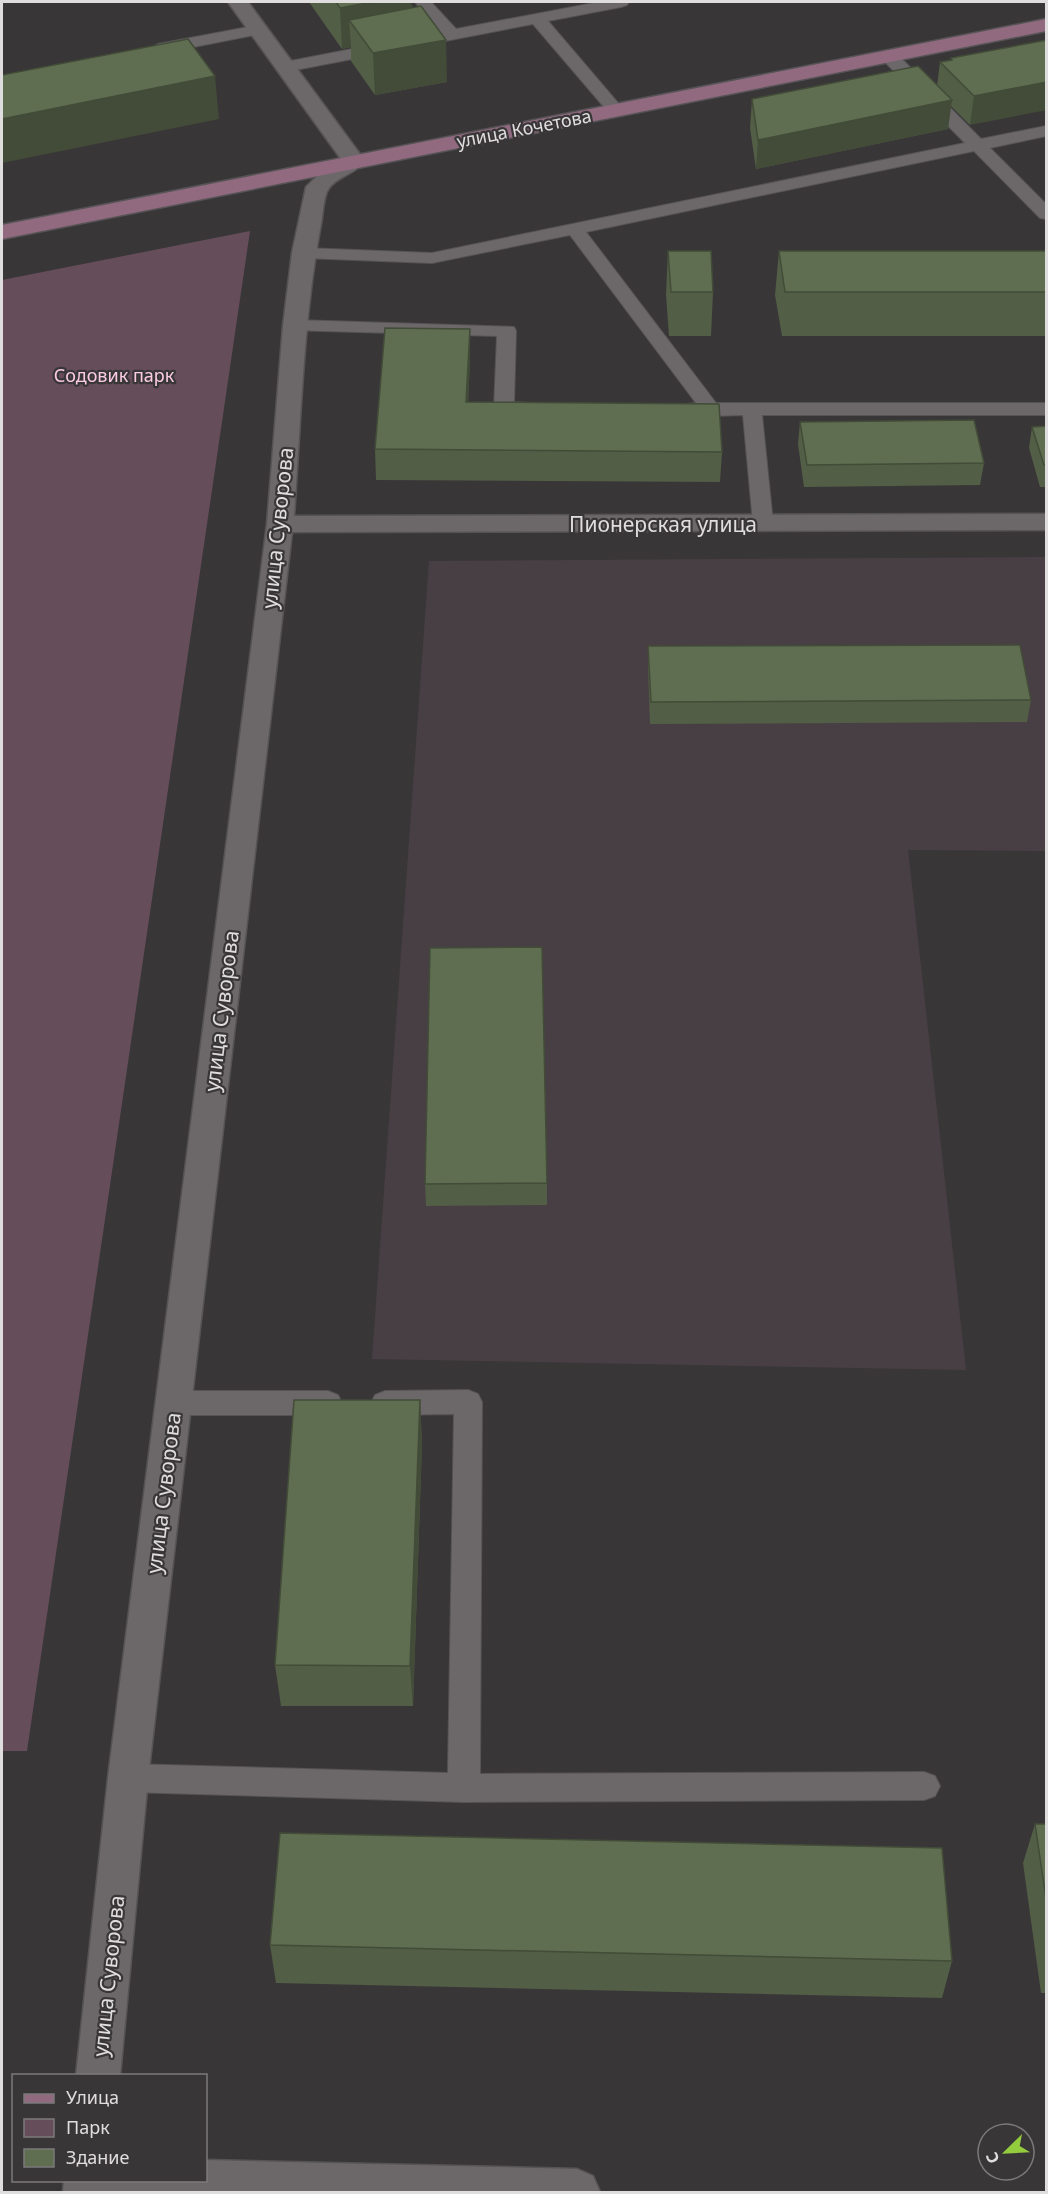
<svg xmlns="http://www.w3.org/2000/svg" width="1048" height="2194" viewBox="0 0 1048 2194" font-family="'Noto Sans',sans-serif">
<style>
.built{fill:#483f44}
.green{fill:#654d5a}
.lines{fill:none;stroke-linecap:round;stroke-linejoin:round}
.lane-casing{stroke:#565355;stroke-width:2}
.street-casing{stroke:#565355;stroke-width:3}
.primary-casing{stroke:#565355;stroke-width:3}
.lane{fill:#6c686a;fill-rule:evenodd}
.street{fill:#6c686a;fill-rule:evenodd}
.primary{fill:#916a80;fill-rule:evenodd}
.wall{fill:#525e45}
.shaded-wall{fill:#424c38}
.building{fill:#5f6d50;stroke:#424c38;stroke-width:1.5}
.labels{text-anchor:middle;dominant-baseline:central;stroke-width:4.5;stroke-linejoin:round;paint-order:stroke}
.far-street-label{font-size:18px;fill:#e0dddf;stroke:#393638}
.far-park-label{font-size:18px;fill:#facbe3;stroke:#393638}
.street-label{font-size:21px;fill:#e0dddf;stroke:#393638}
</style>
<rect width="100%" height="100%" fill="#393638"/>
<polygon class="built" points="1046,557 1046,851 908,850 966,1370 372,1359 429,561"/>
<polygon class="green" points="250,231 27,1751 2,1751 2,280"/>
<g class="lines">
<defs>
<g id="lane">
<polygon points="415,2 431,2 456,29 599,2 629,2 627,5 621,7 548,21 624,110 622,114 610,114 533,24 285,72 277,67 285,62 440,32"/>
<polygon points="259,25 267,30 265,33 158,54 150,49 158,44"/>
<polygon points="888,50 894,51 981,139 1046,126 1046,136 990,148 1046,204 1046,219 1040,218 974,151 586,232 716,403 1046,403 1046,415 762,415 773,523 770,527 763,529 756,527 753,523 743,415 711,416 677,413 674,409 677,405 696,403 570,235 432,263 304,258 298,257 295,253 298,249 304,248 432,253 965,143 882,59 880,55"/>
<path d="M295,320L514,327L516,331L514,402L540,404L543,408L540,412C527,415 510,415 497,412L494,408L497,336L288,330L286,326L288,322Z"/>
<polygon points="468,1390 478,1394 482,1402 480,1774 924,1772 935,1776 940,1786 935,1796 924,1800 464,1802 128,1792 117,1788 112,1778 117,1768 128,1764 448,1773 454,1414 385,1415 375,1411 371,1403 375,1395 385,1391"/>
<polygon points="174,1391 328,1391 338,1395 342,1403 338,1411 328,1415 174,1415 164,1411 160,1403 164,1395"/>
</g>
<g id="street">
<path d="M228,2H248L365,161C357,173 338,176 329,188C323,196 323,214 321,224C303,320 301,419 294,516L1046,514V530L292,532L148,1778L120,2076H76L108,1778L267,524L283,326L292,253L306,187L326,167L341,159Z"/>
<polygon points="206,2160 577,2169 593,2176 600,2192 63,2192 64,2180 206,2180"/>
</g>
<polygon id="primary" points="1046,19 1046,31 2,239 2,225"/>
</defs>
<use href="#lane" class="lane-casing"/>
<use href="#street" class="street-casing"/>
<use href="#primary" class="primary-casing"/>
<use href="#lane" class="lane"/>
<use href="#street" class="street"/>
<use href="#primary" class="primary"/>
</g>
<g class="wall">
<polygon points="309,2 411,2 412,8 447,82 375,95 351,61 351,47 342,49"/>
<polygon points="1047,40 970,125 951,106 948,129 756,169 750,128 752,99 937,86 940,62 951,60 951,58"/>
<polygon points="668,251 713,292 711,336 669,336 666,295"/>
<polygon points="779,251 1047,251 1047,336 782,336 775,295"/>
<polygon points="470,359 468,402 722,452 720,482 376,480 375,449"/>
<polygon points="800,422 984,463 980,485 804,487 798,444"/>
<polygon points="1047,426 1047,487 1040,487 1029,448 1032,427"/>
<polygon points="648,646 1031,700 1027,722 650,724 648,669"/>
<polygon points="547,1183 547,1205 426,1206 425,1184"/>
<polygon points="420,1400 422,1444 413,1706 281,1706 275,1665"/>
<polygon points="1035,1824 1047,1824 1047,1993 1041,1993 1023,1863"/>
<polygon points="270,1945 952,1961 942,1998 276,1983"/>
</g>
<g class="shaded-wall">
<polygon points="372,2 411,2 412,35 349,20 351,47 342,49 340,8"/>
<polygon points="446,40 447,82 375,95 373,53"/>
<polygon points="215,76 219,119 2,163 2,119"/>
<polygon points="1047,82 1047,110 970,125 974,96"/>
<polygon points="952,100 948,129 756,169 758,140"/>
<polygon points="470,329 470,359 467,433 466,402"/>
<polygon points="420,1400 422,1444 413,1706 410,1666"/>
</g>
<g class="building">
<polygon points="336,2 372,2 340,8"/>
<polygon points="421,6 446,40 373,53 349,20"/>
<polygon points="188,39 215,76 2,119 2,75"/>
<polygon points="1047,40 1047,82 974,96 940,62 952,60 951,58"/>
<polygon points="918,66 952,100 758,140 752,99"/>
<polygon points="668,251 711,251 713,292 671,292"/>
<polygon points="779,251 1047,251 1047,292 785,292"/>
<polygon points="385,328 470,329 466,402 719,404 722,452 375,449"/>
<polygon points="974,420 984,463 807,465 800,422"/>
<polygon points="1047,426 1047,465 1044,465 1032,427"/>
<polygon points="1020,645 1031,700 651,702 648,646"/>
<polygon points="542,947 547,1183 425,1184 430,948"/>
<polygon points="294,1400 420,1400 410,1666 275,1665"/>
<polygon points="1035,1824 1047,1824 1047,1905"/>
<polygon points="280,1833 942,1848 952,1961 270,1945"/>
</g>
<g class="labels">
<g class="far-street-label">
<text transform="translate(524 128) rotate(-11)">улица Кочетова</text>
</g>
<g class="far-park-label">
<text x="114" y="375">Содовик парк</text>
</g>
<g class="street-label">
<text x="663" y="524">Пионерская улица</text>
<text transform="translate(277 528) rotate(-84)">улица Суворова</text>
<text transform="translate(221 1011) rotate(-83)">улица Суворова</text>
<text transform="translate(163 1493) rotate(-83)">улица Суворова</text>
<text transform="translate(108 1976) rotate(-84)">улица Суворова</text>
</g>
</g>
<rect width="1048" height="2194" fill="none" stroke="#e0dddf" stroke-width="6"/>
<rect x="12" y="2074" width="195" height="108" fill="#393638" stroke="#7c797b" stroke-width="1.5"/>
<rect x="24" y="2094" width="30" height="9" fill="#916a80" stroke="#7c797b" stroke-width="1.5"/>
<text x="66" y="2104" font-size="18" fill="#e0dddf">Улица</text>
<rect x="24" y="2119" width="30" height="18" fill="#654d5a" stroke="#7c797b" stroke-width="1.5"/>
<text x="66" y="2134" font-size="18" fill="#e0dddf">Парк</text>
<rect x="24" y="2149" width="30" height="18" fill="#5f6d50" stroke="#7c797b" stroke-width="1.5"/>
<text x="66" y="2164" font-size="18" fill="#e0dddf">Здание</text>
<g transform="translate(1006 2152) rotate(246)"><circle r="28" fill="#393638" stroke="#7c797b" stroke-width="1.5"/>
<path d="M0-4.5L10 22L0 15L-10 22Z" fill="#93cc3d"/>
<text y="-9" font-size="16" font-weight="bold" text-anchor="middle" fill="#e0dddf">С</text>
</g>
</svg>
